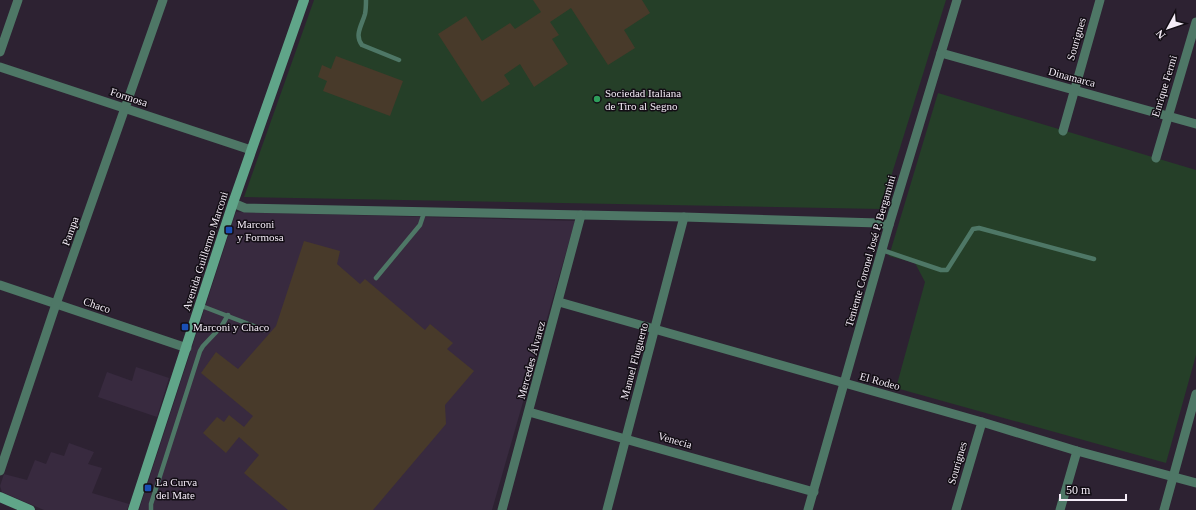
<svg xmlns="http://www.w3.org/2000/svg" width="1196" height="510" viewBox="0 0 1196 510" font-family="Georgia,serif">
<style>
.built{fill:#382a3f}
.green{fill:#253f28}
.building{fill:#483a2a}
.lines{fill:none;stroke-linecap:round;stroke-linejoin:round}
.service{stroke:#4e7766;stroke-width:4.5}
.minor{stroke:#4e7766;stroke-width:9}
.secondary{stroke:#60a589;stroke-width:10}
.leisure-dot{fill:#2e9e5b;stroke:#130e15;stroke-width:1.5}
.transit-dot{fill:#1a4fb4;stroke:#130e15;stroke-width:1.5}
.labels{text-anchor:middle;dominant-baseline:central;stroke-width:3;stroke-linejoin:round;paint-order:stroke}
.street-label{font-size:11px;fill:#f4ecf7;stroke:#130e15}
.poi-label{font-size:11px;fill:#f4ecf7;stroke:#130e15;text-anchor:start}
</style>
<rect width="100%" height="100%" fill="#2d2232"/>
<g class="built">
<polygon points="236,212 575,221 492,510 139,510"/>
<polygon points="136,367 169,378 157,417 98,397 107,372 132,381"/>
<polygon points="69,443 94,452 88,464 102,468 92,493 129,504 127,510 44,510 2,492 0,486 4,474 27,480 35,460 46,464 51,452 64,456"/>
</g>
<g class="green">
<polygon points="314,0 946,0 881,209 244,197"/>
<polygon points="938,93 1196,170 1196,355 1166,463 896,388 925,282 915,263 889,256"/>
</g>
<g class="building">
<polygon points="533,0 642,0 650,13 624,30 635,48 608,65 571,8 550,22 559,35 552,39 568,64 534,87 520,64 504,75 510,84 482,102 438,34 466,16 482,41 510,23 515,29 541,12"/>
<polygon points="336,56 403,81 390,116 323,91 327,81 318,77 322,65 331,69"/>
<polygon points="304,241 340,251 337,264 360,284 365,279 425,330 430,324 453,343 447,349 474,371 445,405 446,424 373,510 288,510 244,473 259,455 239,437 226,453 203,433 217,417 224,422 229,415 244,427 253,416 201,373 216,352 238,369 276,326"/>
</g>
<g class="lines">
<g class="service">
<path d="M366,0C366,4 366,9 365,14C362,25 354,35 362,45L399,60"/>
<polyline points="882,250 941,270 947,270 973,229 979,228 1094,259"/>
<polyline points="376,278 420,225 424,213"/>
<polyline points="199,305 264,330"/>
<polyline points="151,510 151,504 200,351 203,346 221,327 228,315"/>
</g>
<g class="minor">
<polyline points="0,52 18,0"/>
<polyline points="941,53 1196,124"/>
<polyline points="0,67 251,150"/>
<polyline points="1063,131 1100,0"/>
<polyline points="1156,158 1196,22"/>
<polyline points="233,203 245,208 684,217 878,223 889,225"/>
<polyline points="0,285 187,348"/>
<polyline points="559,302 982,422 1077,451 1196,483"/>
<polyline points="529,412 814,492"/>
<polyline points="0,471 56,304 163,0"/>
<polyline points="502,510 581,215"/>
<polyline points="607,510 684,217"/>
<polyline points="808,510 889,225 957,0"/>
<polyline points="956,510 982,422"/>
<polyline points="1060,510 1077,451"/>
<polyline points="1164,510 1196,394"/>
</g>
<g class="secondary">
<polyline points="0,497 30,510"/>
<polyline points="133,510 233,203 304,0"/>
</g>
</g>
<circle class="leisure-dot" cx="597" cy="99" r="4"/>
<g class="transit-dot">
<rect x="225" y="226" width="8" height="8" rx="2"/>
<rect x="181" y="323" width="8" height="8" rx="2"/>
<rect x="144" y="484" width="8" height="8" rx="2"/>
</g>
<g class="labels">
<g class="street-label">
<text transform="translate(1076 39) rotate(-74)">Sourignes</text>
<text transform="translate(1072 77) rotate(15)">Dinamarca</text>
<text transform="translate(1164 86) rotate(-73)">Enrique Fermi</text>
<text transform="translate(129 97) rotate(18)">Formosa</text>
<text transform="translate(70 231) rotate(-70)">Pampa</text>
<text transform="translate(205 251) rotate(-72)">Avenida Guillermo Marconi</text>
<text transform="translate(870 251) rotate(-74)">Teniente Coronel José P. Bergamini</text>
<text transform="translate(97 305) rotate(19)">Chaco</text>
<text transform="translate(531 360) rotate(-75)">Mercedes Álvarez</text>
<text transform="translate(634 361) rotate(-75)">Manuel Fluguerto</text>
<text transform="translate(880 381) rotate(15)">El Rodeo</text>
<text transform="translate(675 440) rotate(16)">Venecia</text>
<text transform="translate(957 463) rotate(-74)">Sourignes</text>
</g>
<g class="poi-label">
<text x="605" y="93">Sociedad Italiana<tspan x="605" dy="13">de Tiro al Segno</tspan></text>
<text x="237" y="224">Marconi<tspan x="237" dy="13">y Formosa</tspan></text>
<text x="193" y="327">Marconi y Chaco</text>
<text x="156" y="482">La Curva<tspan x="156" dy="13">del Mate</tspan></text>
</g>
</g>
<g transform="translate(1168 28) rotate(230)" stroke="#130e15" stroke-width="3" paint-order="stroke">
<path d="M0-3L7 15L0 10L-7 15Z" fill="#f4ecf7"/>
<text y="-6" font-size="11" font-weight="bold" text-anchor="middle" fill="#f4ecf7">N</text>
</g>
<path d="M1060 494v6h66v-6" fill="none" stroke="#f4ecf7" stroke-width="2"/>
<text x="1066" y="494" font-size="12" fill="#f4ecf7" stroke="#130e15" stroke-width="3" paint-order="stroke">50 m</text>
</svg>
